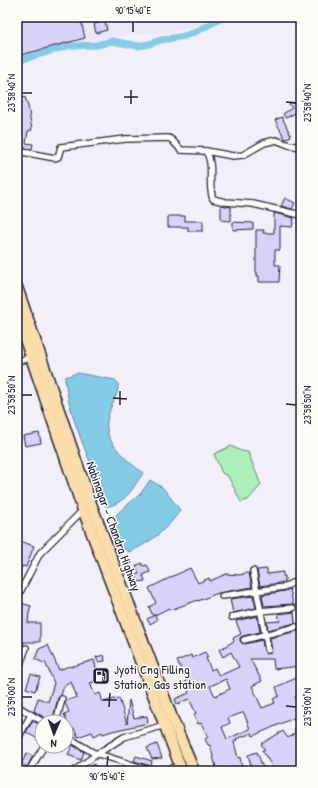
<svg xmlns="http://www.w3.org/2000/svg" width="318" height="788" viewBox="0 0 318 788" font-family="'Patrick Hand',sans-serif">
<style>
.built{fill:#ebe6f8}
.green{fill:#adefb8;stroke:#68887a}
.water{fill:#84cce5;stroke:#5d88a1}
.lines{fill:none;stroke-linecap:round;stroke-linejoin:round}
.canal{stroke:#84cce5;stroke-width:7}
.building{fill:#dad1f9;stroke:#22223b;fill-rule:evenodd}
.street-casing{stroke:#22223b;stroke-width:8}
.highway-casing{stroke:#22223b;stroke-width:13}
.street{stroke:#fdfcf7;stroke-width:5.5}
.highway{stroke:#f9ddab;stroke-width:10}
.ticks{fill:none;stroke:#22223b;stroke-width:1.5}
.labels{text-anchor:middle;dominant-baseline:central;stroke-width:3;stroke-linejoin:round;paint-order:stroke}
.street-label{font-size:13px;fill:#22223b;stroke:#fdfcf7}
.poi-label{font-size:13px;fill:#22223b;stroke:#fdfcf7;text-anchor:start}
.neatline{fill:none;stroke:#22223b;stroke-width:1.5}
.ticks-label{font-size:10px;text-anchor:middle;fill:#22223b}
</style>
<rect width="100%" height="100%" fill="#f2eff8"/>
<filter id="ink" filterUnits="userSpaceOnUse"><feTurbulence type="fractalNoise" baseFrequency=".025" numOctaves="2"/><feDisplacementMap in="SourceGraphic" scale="8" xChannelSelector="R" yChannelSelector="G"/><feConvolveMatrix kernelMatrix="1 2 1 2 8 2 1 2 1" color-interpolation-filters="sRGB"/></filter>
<g filter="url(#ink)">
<polygon class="built" points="17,17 209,17 205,25 165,32 111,36 17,56"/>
<polygon class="green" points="231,446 241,451 248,452 261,485 248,500 241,502 228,476 222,473 214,454"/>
<g class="water">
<path d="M77,373L115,380L118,383C119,393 114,398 111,407C109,413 106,421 107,428C107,444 131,464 143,473C132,489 127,502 106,507C103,500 102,493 99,486C87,451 68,415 65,377Z"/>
<path d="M150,480L163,488L180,510C169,528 149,544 129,552C120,546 118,543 114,533C106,514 131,505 141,493C144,489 147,484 150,480Z"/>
</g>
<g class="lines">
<polyline class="canal" points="17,61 68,46 97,45 112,41 138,46 149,44 161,40 184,36 193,33 224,17"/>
</g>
<g class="building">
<polygon points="17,17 80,17 85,38 17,56"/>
<polygon points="105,21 107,30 96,33 94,24"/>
<polygon points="25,97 28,106 32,130 28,131 26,143 33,144 32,149 17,147 17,100"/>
<polygon points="293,102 301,114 301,124 295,113 286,118 283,114 292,108 289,104"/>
<polygon points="282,117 291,136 285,139 275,120"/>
<polygon points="285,198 295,203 292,209 281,206"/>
<polygon points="221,205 231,207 231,221 221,220"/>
<polygon points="274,213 294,218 292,227 280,226 280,250 275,250 275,265 280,265 279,282 259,282 259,276 257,276 257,272 256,272 256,230 264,230 263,233 274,233"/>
<polygon points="168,216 185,216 185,221 203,221 203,231 188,231 188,227 168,227"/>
<polygon points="233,222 253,223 253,229 233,230"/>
<polygon points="39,433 41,443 25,446 23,436"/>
<polygon points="17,540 34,546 26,567 22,566 18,577"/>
<polygon points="142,563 143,566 147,565 150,572 143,575 145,581 138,582 136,575 139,574 136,566"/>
<polygon points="190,568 198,583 209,578 210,581 226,574 240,575 244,574 244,573 249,573 252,587 218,593 198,601 198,600 170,610 169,608 153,616 149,607 156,603 149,588"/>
<polygon points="267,569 267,574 283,572 283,576 285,576 285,582 260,586 257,570"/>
<polygon points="290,589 293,604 264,606 262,595 285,591"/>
<polygon points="253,596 256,608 233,613 230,599"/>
<polygon points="17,602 31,606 29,613 28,623 40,623 40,642 24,642 23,645 17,643"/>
<polygon points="294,612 295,623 268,630 267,622 280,621 278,614"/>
<polygon points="155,615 157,620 150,624 147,619"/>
<path d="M257,616L260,632L243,636L240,638V641L245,644L262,640L264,651L267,654L270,653L272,651L270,638L297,631L301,628V666L274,669L273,659H250L262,681L252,686L262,708L275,703L273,699L279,696L276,687L301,676V685L298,686L301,695L295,697L301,710V771H275L262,750H265L261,744L283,731L288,738L295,733V724L298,722L296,717L253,736L252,733L236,739L237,740L234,742L238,758L240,757L242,769L231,771H217L210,745H208L205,739L208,737L201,723L198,724L194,714L196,713L189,699L177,704L175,699L189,693L185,682L187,681L177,661L191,655L192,658L205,652L208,657L206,658L211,670L215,668L219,676L239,667L231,652L223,657L219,650L234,641L233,638L241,634L236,621ZM226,679L230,689L215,696L210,686ZM242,713H244L250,729L227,739L222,727L230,723L228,718Z"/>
<polygon points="48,645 59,670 69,666 70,667 94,660 97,672 105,671 107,679 90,683 95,695 100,693 103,702 119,698 127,724 129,700 134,718 147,716 148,723 112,731 103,734 102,732 94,736 92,732 78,737 74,728 70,730 64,714 69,712 65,703 66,701 77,697 71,682 64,686 61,695 58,698 52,722 34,711 38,698 48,702 54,683 45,662 44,663 35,659 39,649"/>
<polygon points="104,655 105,661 98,662 96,657"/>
<polygon points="31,674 40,677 35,691 26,688"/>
<polygon points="33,721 42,726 42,742 26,732"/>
<polygon points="157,744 162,758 152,759 147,748"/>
<polygon points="72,745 84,752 81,760 68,755"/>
<polygon points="257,752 263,768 253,771 248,755"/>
<polygon points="27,753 33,756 27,767 21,764"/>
<polygon points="136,756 152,761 151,766 134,761"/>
<polygon points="94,764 99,771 85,771"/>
</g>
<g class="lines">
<defs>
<g id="street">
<polyline points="17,151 55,158 58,157 61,147 125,139 169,138 172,140 181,150 206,151 233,156 243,155 264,143 276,140 289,145 301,147"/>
<path d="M206,151C215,166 207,184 213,199L225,202L253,204L301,215"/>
<polyline points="17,361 31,358"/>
<polyline points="253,571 268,650"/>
<polyline points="222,596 284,587 292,583"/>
<polyline points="17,598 40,553 83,510"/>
<polyline points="232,617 260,611 293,608"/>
<polyline points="244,640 296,627"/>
<polyline points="17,673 26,648"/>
<polyline points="17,706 43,722"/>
<polyline points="56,722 62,699"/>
<polyline points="66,736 92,752 152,771"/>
<polyline points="17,740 31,715"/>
<polyline points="29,771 44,746"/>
<polyline points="74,771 97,754 124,737 165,725"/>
<polyline points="161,771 180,766"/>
</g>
<g id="highway">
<polyline points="17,287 90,501 173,720 194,771"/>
<polyline points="17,316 83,510 182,771"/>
</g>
</defs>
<use href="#street" class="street-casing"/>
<use href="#highway" class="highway-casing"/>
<use href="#street" class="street"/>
<use href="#highway" class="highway"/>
</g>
</g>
<path class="ticks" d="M133,32V22M22,93H32M124,97H138M286,102L296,103M131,104V90M22,395H32M113,398L127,399M286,404L296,405M120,405V391M22,697H32M103,700H117M286,706L296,707M109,707L110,693M107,766L108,756"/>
<defs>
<symbol id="fuel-square" viewBox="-11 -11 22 22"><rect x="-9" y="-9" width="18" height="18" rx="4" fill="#22223b" stroke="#fdfcf7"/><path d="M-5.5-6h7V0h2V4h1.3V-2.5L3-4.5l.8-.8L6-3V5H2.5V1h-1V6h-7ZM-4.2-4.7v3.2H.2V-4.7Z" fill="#fff"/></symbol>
</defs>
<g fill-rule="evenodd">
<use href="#fuel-square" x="91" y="666" width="20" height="20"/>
</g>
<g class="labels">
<g class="street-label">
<text transform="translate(114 526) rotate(70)">Nabinagar - Chandra Highway</text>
</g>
<g class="poi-label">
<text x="114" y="669">Jyoti Cng Filling<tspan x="114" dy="15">Station, Gas station</tspan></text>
</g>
</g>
<rect width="318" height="788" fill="none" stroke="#fdfcf7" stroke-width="44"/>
<g transform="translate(54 734) rotate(182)"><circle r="19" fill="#fdfcf7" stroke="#a5a5ac"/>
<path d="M0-3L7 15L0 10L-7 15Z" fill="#22223b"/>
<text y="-6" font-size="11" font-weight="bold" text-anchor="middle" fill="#22223b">N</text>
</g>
<rect x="22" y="22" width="274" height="744" class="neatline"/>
<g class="ticks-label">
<text x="133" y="14">90°15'40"E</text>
<text transform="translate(11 93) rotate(-90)" y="4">23°58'40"N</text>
<text transform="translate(307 103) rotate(-90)" y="4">23°58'40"N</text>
<text transform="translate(11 395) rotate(-90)" y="4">23°58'50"N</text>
<text transform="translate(307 405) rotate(-90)" y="4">23°58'50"N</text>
<text transform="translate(11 697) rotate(-90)" y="4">23°59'00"N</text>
<text transform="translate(307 707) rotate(-90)" y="4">23°59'00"N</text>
<text x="107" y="780">90°15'40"E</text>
</g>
</svg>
